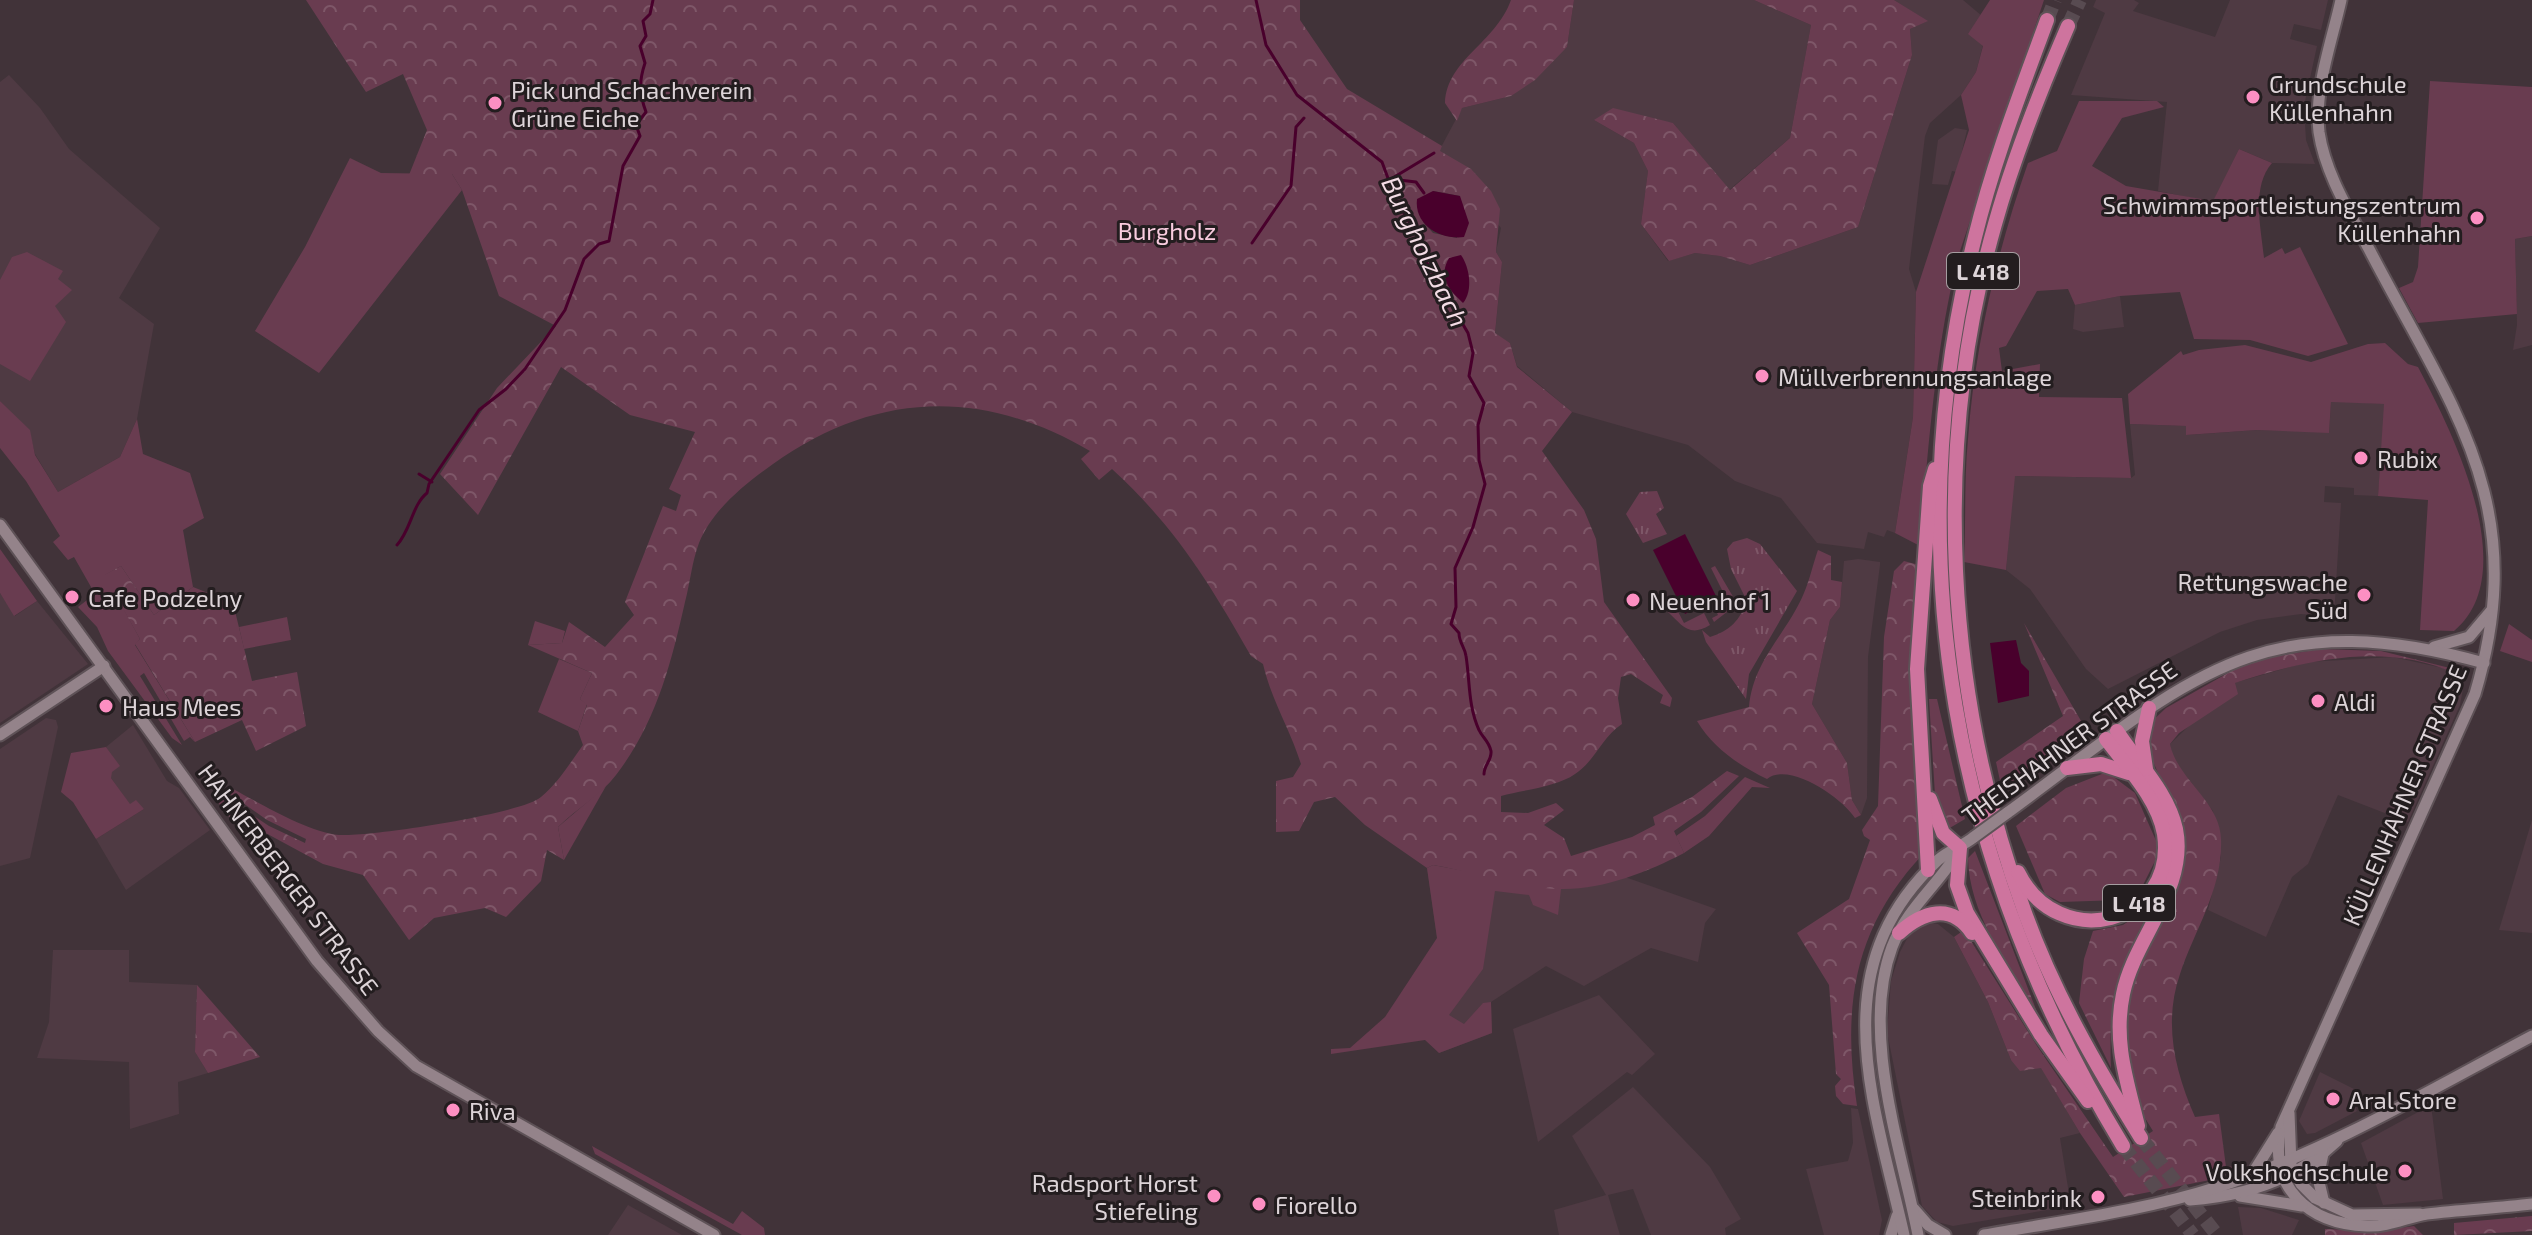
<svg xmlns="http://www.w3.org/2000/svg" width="2532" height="1235" viewBox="0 0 2532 1235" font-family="'Exo 2',sans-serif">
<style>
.built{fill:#4f3a43}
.green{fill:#693c50}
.forest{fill:url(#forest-crowns);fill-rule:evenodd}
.park{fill:url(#park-tufts)}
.water{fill:#49002c}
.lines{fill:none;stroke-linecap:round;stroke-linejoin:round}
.stream{stroke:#49002c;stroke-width:3}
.highway-tunnel{stroke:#584b51;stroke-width:14;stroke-dasharray:14 7;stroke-linecap:butt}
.secondary-casing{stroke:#5e5257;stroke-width:15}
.highway-casing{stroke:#5e5257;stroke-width:18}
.secondary{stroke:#94838a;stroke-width:11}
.highway{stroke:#ce749e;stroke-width:14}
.secondary-bridge-casing{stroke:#5e5257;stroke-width:15;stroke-linecap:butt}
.secondary-bridge{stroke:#94838a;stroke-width:11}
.poi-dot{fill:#fc8fc2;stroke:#231d1f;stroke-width:3}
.labels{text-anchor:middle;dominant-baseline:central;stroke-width:6;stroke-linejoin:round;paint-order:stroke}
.shield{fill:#231d1f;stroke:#a59da0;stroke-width:2}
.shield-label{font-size:22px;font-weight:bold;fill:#ddd4d8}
.poi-label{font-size:24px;fill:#ddd4d8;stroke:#231d1f;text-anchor:start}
.park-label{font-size:24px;fill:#f9ccdf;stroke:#231d1f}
.street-label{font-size:24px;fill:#ddd4d8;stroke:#231d1f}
.water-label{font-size:26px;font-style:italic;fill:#f3dce5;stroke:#231d1f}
</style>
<defs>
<pattern id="forest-crowns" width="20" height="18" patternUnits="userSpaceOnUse" patternTransform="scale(2)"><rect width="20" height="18" fill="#693c50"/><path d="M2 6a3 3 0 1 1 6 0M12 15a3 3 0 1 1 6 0" fill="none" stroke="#7e5768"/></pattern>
<pattern id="park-tufts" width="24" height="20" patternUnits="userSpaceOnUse" patternTransform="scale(2)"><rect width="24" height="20" fill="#693c50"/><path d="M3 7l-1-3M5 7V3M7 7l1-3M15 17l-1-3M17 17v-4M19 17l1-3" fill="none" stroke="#7e5768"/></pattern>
</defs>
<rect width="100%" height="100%" fill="#413339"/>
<g class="built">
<polygon points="1574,0 1754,0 1811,25 1790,138 1729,190 1673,123 1594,120 1634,143 1648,171 1641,224 1668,261 1695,253 1720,256 1750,265 1858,227 1912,55 1910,29 1927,21 1894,0 1963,0 1982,16 1978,23 1983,45 1976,72 1961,95 1930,123 1925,136 1909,269 1916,292 1913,417 1895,533 1887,530 1884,537 1868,532 1864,549 1817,543 1781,498 1735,481 1688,445 1572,412 1517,366 1510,343 1495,334 1502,262 1496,252 1501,228 1439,151 1462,108 1511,96 1567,47"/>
<polygon points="2096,0 2134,0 2139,3 2133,11 2215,37 2230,0 2328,0 2321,30 2294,24 2290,39 2317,46 2304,106 2306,140 2315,164 2272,163 2239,149 2213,202 2158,191 2167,102 2071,95 2105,13 2093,7"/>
<polygon points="9,75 40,108 69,149 160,228 119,298 154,324 137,419 120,457 58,492 35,454 29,430 0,401 0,82"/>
<polygon points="1955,128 1967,130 1957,172 1952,171 1948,185 1932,184 1938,140"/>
<polygon points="2532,236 2532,345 2513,350 2517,325 2515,239"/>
<polygon points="2120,296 2124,327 2083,332 2073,329 2075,305"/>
<polygon points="2331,401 2385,404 2378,496 2354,495 2354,488 2325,486 2324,502 2341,503 2334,617 2301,614 2257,620 2220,632 2108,689 2086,669 2030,589 2006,570 2014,476 2131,478 2135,475 2130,424 2187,426 2187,435 2257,430 2329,432"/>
<polygon points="1858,559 1880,562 1880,565 1868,657 1867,798 1861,815 1852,800 1847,763 1812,704 1830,620 1840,607 1844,561"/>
<polygon points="0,593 15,616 37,601 88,664 0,723"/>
<polygon points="2393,657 2443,668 2456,674 2464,684 2460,705 2408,822 2338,795 2308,864 2292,877 2266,937 2208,910 2221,857 2213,811 2173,759 2170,744 2234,683 2307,662"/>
<polygon points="46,718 56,720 58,727 30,858 0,866 0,749"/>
<polygon points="133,725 167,781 179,788 210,830 126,890 96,839 144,809 130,805 111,778 111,772 119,766 106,747"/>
<polygon points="2532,820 2532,933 2499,930"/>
<polygon points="1427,868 1561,889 1625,877 1716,909 1705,923 1698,962 1651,948 1584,986 1546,966 1491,1002 1492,1033 1439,1053 1437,938"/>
<polygon points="1927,922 1938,924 1954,937 1988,1002 2011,1060 2041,1067 2080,1133 2060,1138 2071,1206 1953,1226 1937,1222 1922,1206 1887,1032 1891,981 1900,952 1911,931"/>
<polygon points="53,950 129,950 129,982 197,985 195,1052 208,1073 178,1082 179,1114 130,1129 129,1062 37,1058 49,1022"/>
<polygon points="1599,995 1655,1054 1632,1075 1627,1072 1538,1142 1513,1029"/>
<polygon points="2320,1072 2356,1090 2351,1099 2357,1111 2315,1133 2307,1134 2299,1121"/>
<polygon points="1633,1087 1710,1167 1741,1219 1725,1228 1726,1235 1651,1235 1633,1189 1608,1195 1620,1235 1559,1235 1554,1210 1606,1195 1572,1136"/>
<polygon points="2431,1105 2443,1199 2383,1205 2361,1143"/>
<polygon points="1851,1108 1858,1109 1882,1220 1879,1235 1824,1235 1806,1169 1848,1161 1853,1143"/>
<polygon points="628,1205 682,1235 608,1235"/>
<polygon points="2238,1207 2261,1208 2299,1220 2292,1235 2243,1235"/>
</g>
<g class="green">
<path d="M1990,0H2044L1958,257C1935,351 1928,449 1920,546L1895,533L1913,417L1916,292L1969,130L1961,95L1976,72L1983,46L1968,34Z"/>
<polygon points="2430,81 2532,87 2532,236 2515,239 2517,314 2418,323 2399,288 2413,282 2418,267"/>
<path d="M2079,101H2157L2164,107L2122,118L2092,166L2126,186L2213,201L2239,149L2272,163C2251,187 2261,228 2264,258L2282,248L2285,254L2300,247L2348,344L2308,356L2250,340L2194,339L2180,292L2120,296L2075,305L2068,289L2037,291L2006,346L1999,348L2002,371L2040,364L2039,397L2122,398L2131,478L2015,476L2006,570L1964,562C1966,521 1964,479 1968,439C1975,345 1997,251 2028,163L2057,151Z"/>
<polygon points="350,158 381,173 452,174 462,190 319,373 255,331 305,247"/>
<polygon points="27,252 63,271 58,279 72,290 55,306 66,322 30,381 0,364 0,280 12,257"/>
<path d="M2385,343L2408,364L2418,367C2451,429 2524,573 2454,631L2420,630L2428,500L2378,496L2384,404L2331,402L2329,433L2257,430L2186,435V426L2130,424L2128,394L2181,351L2183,355L2199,350L2245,345L2311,362L2368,344Z"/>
<polygon points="0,401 30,430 35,455 58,492 120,457 137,419 143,454 190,473 204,518 183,530 193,587 154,615 121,566 105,575 140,639 135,645 195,742 190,737 184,741 144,673 140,676 182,745 172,738 108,651 97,627 78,607 95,594 74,557 68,560 53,542 60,536 26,481 0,448"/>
<polygon points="0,549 37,601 14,616 0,593"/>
<polygon points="1715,566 1735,600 1732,608 1714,622 1712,618 1718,615 1714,607 1727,600 1711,568"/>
<path d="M1674,604L1684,623L1704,613L1710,625C1689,638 1682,625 1668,612Z"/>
<polygon points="287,617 291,640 244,649 239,627"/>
<polygon points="535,621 565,631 562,643 528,645"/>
<polygon points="2509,624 2532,640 2532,662 2500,651"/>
<polygon points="559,659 592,673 580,699 587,704 578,731 538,712"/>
<polygon points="106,747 120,766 112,772 111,778 130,804 136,800 144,809 96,839 73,802 61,792 71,753"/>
<polygon points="1745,777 1770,788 1752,787 1709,836 1684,853 1676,836 1705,816"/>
<polygon points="606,786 564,860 558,827"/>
<polygon points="1433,865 1561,889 1558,915 1533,905 1529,895 1495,891 1483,969 1449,1015 1464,1024 1483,1003 1491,1002 1492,1033 1439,1053 1425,1040 1331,1054 1331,1049 1350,1048 1385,1017 1437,938 1427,868"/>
<polygon points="592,1146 733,1224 742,1211 764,1228 765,1235 742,1235 595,1154"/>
</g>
<g class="forest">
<path d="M306,0H1300V20L1347,89L1442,146L1440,151L1471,169L1491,191L1500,209L1496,252L1502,262L1495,333L1510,343L1517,367L1572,412L1542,451L1584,510L1596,539L1604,602L1672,698L1670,707L1660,703L1663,695L1631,674L1621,677L1618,698L1622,724C1601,738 1596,760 1575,774C1557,787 1522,790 1501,796V812L1528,813L1556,803L1564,810L1544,825L1564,838L1571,856L1632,837L1655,825L1653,817L1692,797L1727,771L1739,776L1701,812L1674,831L1684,853C1648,872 1602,890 1560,889C1521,888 1473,872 1433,865L1427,868L1365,825L1335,797L1314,802L1299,831L1276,832V781L1293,777L1301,764C1290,729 1271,699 1263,664L1251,656C1208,581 1176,528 1112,469L1099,480L1081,459L1090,451C981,387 874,392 773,464C745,484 712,510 699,543C692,561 690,583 685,602C671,664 656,723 616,775C601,795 576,809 558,827L564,860L547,850L541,881L506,917L485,908L434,918L409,940L363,875L323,864L262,831L247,840L217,801L225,797L269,826L305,843L306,839L267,820L226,791L233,789C261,804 308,832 339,835C368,837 522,814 541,797C558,783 570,763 583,745L578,731L587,705L580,699L592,673L528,645L562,643L569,622L605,647L634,615L625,602L663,506L676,511L681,495L669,489L695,432L630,415L561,367L478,515L440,474L497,388L556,326L499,296L462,190L452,174L409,175L427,130L403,74L366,92ZM1433,191L1460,196L1457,238L1433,233L1423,222Z"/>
<path d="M1511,0H1574L1567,47L1535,80L1511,96L1462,108L1457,121L1445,103C1447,59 1495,44 1511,0Z"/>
<polygon points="1754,0 1894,0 1928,21 1910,29 1912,55 1858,227 1750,265 1720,256 1695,253 1669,261 1641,224 1648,171 1634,143 1594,120 1613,108 1673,123 1730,190 1790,138 1811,25"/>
<path d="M1818,550L1831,556V580L1842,582L1840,607L1830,620L1812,704L1847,763L1852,800L1861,815L1855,818C1843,799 1790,761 1767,779C1740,766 1713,748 1697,721L1749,707C1753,660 1787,634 1804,593C1810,579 1813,564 1818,550Z"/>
<path d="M1904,561L1919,565L1924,853C1853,928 1842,1007 1857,1106L1843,1104L1836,1096L1835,1086L1841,1079L1836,1074L1829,985L1797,933L1849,899L1870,840L1864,836L1862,830L1878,806L1884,637L1894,571Z"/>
<polygon points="121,566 154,615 193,587 233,603 252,681 297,672 306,726 256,751 242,720 195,742 135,644 140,639 104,575"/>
<polygon points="2024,623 2084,726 2002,790 1996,762 2063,716"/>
<path d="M2321,649L2381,651L2458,670L2456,674C2386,641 2305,660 2235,683L2238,694L2179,733L2170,744C2177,779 2220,801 2221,839C2223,889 2195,929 2180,974C2163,1023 2175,1071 2195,1117L2219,1114L2226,1167L2248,1165L2215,1179L2124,1197L2080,1133L2041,1068L2020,1071L2011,1060L1988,1002L1954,937L1964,930L2037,1046L2113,1157L2153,1131L2137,1105L2123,1035L2129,988L2176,880L2162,782L2145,743L2149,724L2166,708L2235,669L2271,657Z"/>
<polygon points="1929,699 1937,699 1965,819 1948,829 1935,795"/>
<polygon points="2107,772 2135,793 2157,843 2157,857 2143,885 2120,900 2060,902 2045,894 2016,826 2066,788"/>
<path d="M1975,851L2037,1012C2009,966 1969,915 1968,858Z"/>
<path d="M2153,904C2119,968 2108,994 2111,1068L2079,1003L2084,959L2093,931L2123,925Z"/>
<polygon points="197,985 260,1057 208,1073 195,1052"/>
<polygon points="2532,1216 2532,1231 2454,1235 2454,1223"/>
<polygon points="2414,1226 2423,1235 2325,1235 2325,1229 2379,1231"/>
</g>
<g class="park">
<polygon points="1657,491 1664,508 1656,514 1667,534 1643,543 1626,514 1640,492"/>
<path d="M1747,538L1760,544L1797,591L1749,674L1746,699L1706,642L1702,630L1710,637C1730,631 1740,620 1747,601L1731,569L1727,549L1733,542Z"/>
</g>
<g class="water">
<path d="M1433,191L1460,196L1469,223L1464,237C1440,240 1414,225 1417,199Z"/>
<path d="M1461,255C1470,268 1473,291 1463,303C1449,290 1438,277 1449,258Z"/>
<polygon points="1685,534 1717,598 1685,614 1653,550"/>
<polygon points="2016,640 2021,663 2029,671 2029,696 1998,703 1990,643"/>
</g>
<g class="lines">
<g class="stream">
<path d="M1256,0L1266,45L1297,95L1382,162L1396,200L1418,236L1421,253L1468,333L1473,353L1469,376L1484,403L1478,425L1479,460L1485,484L1473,527L1455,568L1456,607L1451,624L1459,633C1459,643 1465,647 1466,656C1470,681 1468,706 1479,730C1482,737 1489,741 1491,751C1492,760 1484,765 1484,774"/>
<polyline points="1391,179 1434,153"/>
<polyline points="1391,179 1416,182 1424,193"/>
<polyline points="1252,243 1291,186 1296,127 1304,118"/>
<polyline points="419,474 432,482"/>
<path d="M397,545C411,530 412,505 427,493L429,484L479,410L506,389L525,369L565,310L584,259L599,244L609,241L623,166L640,136L636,125L646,112C639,93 639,81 645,63L640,46L646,36L643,21L650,14L653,0"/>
</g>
<g class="highway-tunnel">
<polyline points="2047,20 2055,0"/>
<polyline points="2068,26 2080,0"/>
<polyline points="2141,1138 2217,1235"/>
<polyline points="2123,1146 2193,1235"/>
</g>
<defs>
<g id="secondary">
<path d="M2341,0C2332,41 2314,89 2319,132C2325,173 2350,213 2369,249C2452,409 2532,503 2475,694L2281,1127C2268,1187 2308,1224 2367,1226C2389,1227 2407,1217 2427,1214C2462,1210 2497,1208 2532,1204"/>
<polyline points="0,525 317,961 378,1031 416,1066 714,1235"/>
<polyline points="2434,647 2469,637 2491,611"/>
<polyline points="0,735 104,666"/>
<path d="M2007,813C2181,686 2255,599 2484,663"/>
<polyline points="2289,1113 2291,1165 2301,1184 2315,1198 2352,1215 2420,1214"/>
<polyline points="2323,1154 2318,1178 2324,1203"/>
<polyline points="2253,1173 2278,1133"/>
<polyline points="2240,1196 2302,1206"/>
<path d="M2190,1200C2245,1196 2296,1180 2337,1141"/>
<polyline points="1914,1209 1928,1225 1945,1235"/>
<polyline points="1891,1235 1897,1216"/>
<path d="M1904,1235C1874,1101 1821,969 1938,860C1948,851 1963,846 1974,837"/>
<path d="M1918,1235C1901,1148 1860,1033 1892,947C1907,908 1938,885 1958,852"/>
<path d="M1984,1235C2062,1221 2143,1211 2218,1187C2328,1151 2430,1090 2532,1036"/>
</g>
<g id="highway">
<path d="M2047,20C2021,91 1993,163 1975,237C1895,555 1954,868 2123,1146"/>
<path d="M2068,26C2040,91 2014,156 1995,224C1931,449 1945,694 2025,913C2054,993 2096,1066 2141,1138"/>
<path d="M2117,731C2137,762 2168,792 2176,829C2188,889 2134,938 2123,994C2113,1041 2127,1081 2138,1126"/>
<polyline points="2067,768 2101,764 2129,773"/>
<polyline points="2146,769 2142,741 2149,708"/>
<polyline points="1930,799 1943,833 1960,848 1957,885 1967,913 2041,1035 2088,1101"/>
<polyline points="1928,870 1917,669 1930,486 1935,469"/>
<path d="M2018,872C2058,954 2177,925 2164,834C2158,799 2126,766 2106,739"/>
<path d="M1899,933C1922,912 1951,902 1972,933"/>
</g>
</defs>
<use href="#secondary" class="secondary-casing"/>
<use href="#highway" class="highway-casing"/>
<use href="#secondary" class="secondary"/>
<use href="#highway" class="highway"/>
<defs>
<polyline id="secondary-bridge" points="1974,837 2007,813"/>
</defs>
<use href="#secondary-bridge" class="secondary-bridge-casing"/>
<use href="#secondary-bridge" class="secondary-bridge"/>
</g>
<g class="poi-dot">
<circle cx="2253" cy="97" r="8"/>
<circle cx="495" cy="103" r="8"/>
<circle cx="2477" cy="218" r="8"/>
<circle cx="1762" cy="376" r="8"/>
<circle cx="2361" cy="458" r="8"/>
<circle cx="2364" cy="595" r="8"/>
<circle cx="72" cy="597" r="8"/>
<circle cx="1633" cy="600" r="8"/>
<circle cx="2318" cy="701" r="8"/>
<circle cx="106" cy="706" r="8"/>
<circle cx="2333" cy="1099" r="8"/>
<circle cx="453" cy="1110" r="8"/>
<circle cx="2405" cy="1171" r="8"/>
<circle cx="1214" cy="1196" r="8"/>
<circle cx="2098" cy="1197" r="8"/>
<circle cx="1259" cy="1204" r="8"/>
</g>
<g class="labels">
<g class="shield">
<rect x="1947" y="253" width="72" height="36" rx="6"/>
<rect x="2103" y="885" width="72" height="36" rx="6"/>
</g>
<g class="shield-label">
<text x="1983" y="271">L 418</text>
<text x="2139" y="903">L 418</text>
</g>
<g class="poi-label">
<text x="2269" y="83">Grundschule<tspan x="2269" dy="28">Küllenhahn</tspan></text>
<text x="511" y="89">Pick und Schachverein<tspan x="511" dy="28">Grüne Eiche</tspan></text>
<text x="2461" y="204" text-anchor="end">Schwimmsportleistungszentrum<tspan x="2461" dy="28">Küllenhahn</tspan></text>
<text x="1778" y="376">Müllverbrennungsanlage</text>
<text x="2377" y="458">Rubix</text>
<text x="2348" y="581" text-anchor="end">Rettungswache<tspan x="2348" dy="28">Süd</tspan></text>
<text x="88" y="597">Cafe Podzelny</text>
<text x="1649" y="600">Neuenhof 1</text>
<text x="2334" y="701">Aldi</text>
<text x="122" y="706">Haus Mees</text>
<text x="2349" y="1099">Aral Store</text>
<text x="469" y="1110">Riva</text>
<text x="2389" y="1171" text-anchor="end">Volkshochschule</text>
<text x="1198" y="1182" text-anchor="end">Radsport Horst<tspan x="1198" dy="28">Stiefeling</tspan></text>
<text x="2082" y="1197" text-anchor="end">Steinbrink</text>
<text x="1275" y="1204">Fiorello</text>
</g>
<g class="park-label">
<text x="1167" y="230">Burgholz</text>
</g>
<g class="street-label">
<text transform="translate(2069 742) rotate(-36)">THEISHAHNER STRASSE</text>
<text transform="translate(2404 795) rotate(-67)">KÜLLENHAHNER STRASSE</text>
<text transform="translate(289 879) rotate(53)">HAHNERBERGER STRASSE</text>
</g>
<g class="water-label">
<text transform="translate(1426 251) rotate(64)">Burgholzbach</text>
</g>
</g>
</svg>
